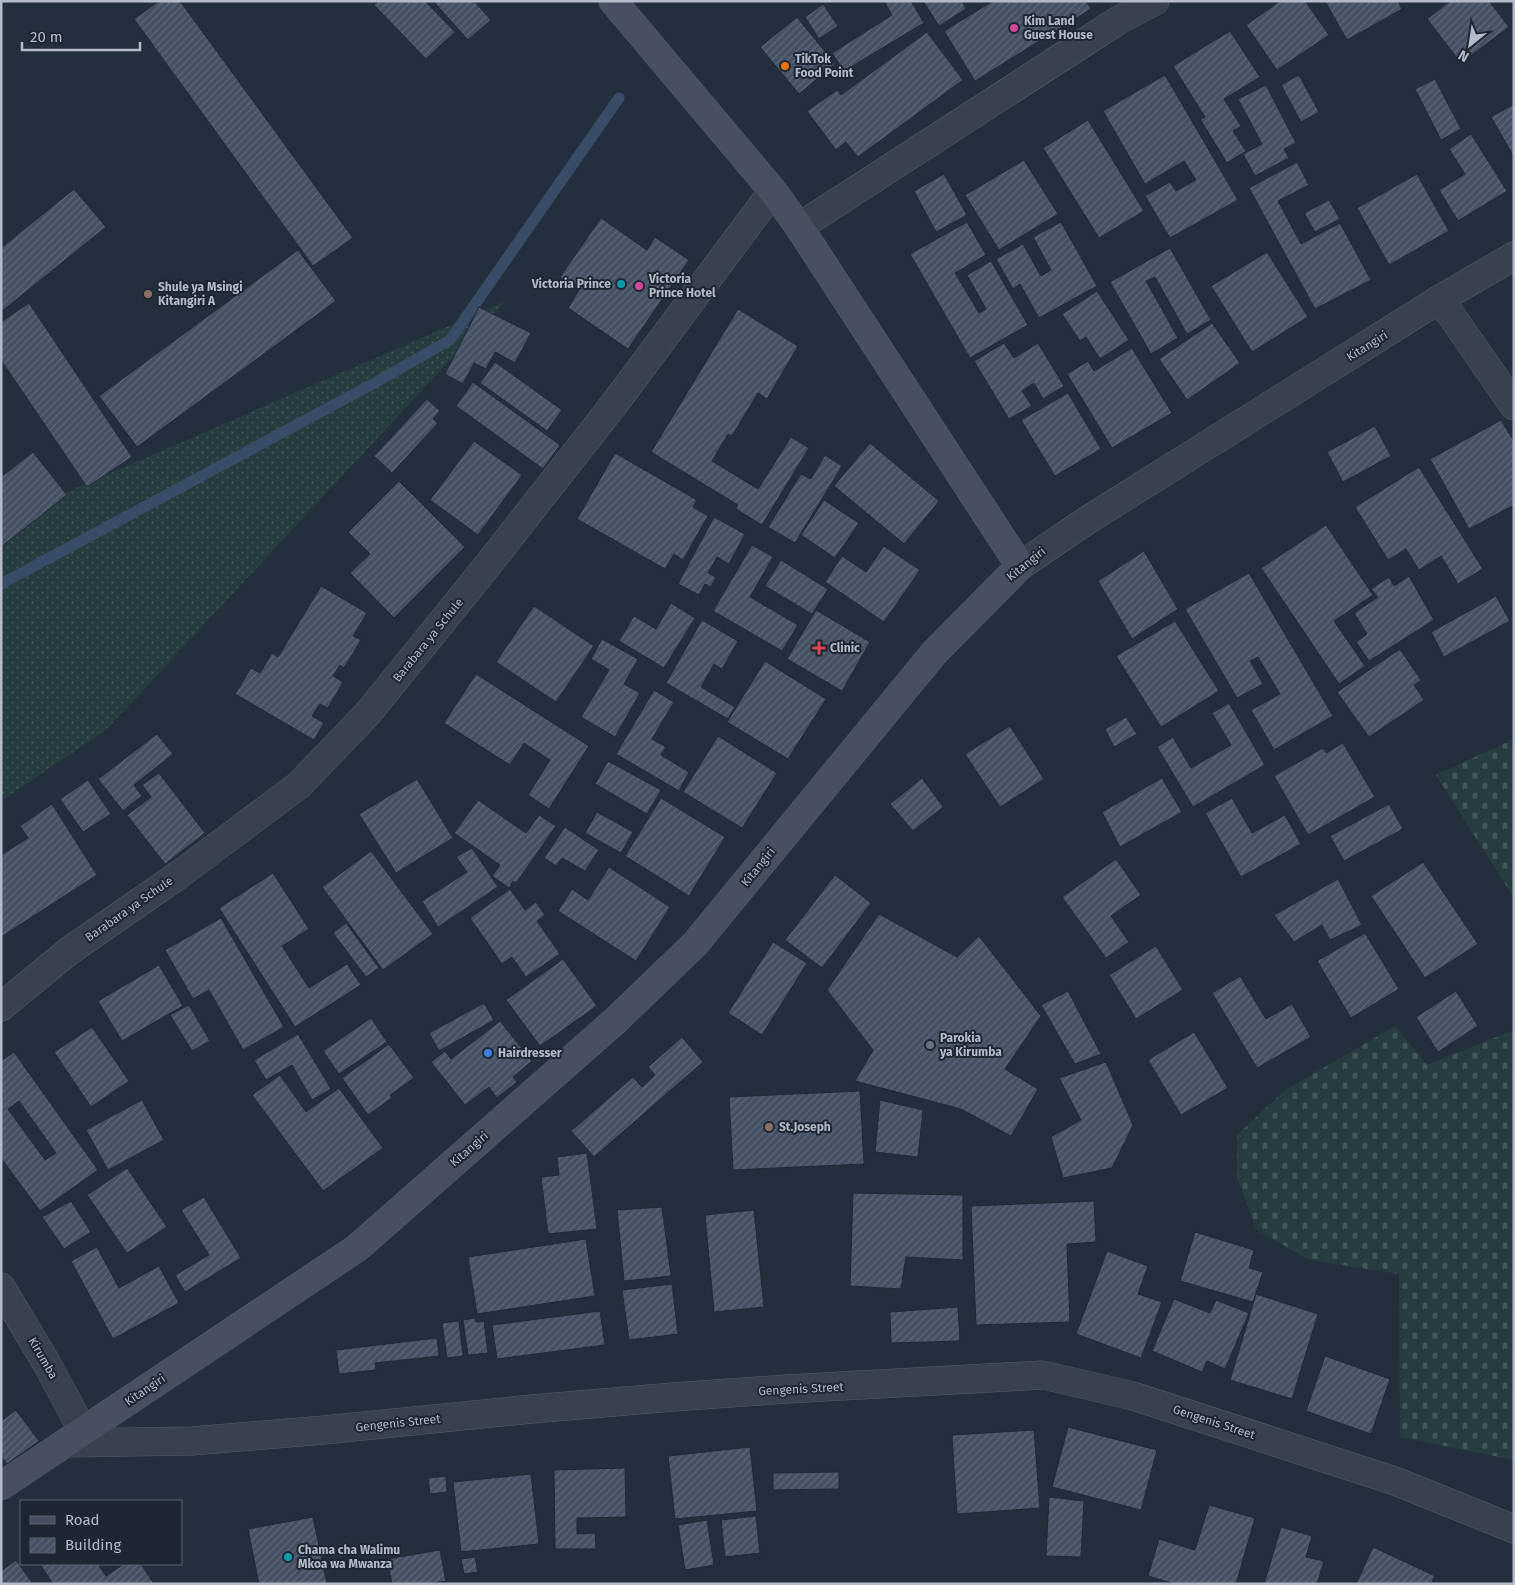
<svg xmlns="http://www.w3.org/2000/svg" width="1515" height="1585" viewBox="0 0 1515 1585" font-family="'Fira Sans',sans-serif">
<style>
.grass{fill:url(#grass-dots)}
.cemetery{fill:url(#cemetery-stones)}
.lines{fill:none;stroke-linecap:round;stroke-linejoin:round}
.stream{stroke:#394c67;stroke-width:11}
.building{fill:url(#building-hatch);stroke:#1f2835;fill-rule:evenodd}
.minor-casing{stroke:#565f6c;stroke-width:29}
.tertiary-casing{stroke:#565f6c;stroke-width:29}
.secondary-casing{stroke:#565f6c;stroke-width:29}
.minor{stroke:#38414e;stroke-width:28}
.tertiary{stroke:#38414e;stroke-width:28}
.secondary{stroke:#465061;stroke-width:28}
.hotel-dot{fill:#d1479c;stroke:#1d2633;stroke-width:2}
.food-dot{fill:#e8710a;stroke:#1d2633;stroke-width:2}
.culture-dot{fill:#0f9aa8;stroke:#1d2633;stroke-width:2}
.education-dot{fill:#8d6e63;stroke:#1d2633;stroke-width:2}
.health-dot{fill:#e0444e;stroke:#1d2633;stroke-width:2}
.worship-dot{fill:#6b7280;stroke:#1d2633;stroke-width:2}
.shop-dot{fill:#3f7fe0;stroke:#1d2633;stroke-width:2}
.labels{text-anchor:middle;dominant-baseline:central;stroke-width:4;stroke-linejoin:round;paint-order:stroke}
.poi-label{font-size:12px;font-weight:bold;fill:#b4bcc9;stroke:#1d2633;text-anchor:start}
.street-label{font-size:12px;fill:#b4bcc9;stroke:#1d2633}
</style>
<defs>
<pattern id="grass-dots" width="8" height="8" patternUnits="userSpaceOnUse" patternTransform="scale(1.25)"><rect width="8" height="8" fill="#263c3f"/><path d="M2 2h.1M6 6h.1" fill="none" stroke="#435659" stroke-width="1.8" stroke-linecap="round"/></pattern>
<pattern id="cemetery-stones" width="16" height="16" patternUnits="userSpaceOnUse" patternTransform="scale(1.25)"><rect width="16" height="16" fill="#263c3f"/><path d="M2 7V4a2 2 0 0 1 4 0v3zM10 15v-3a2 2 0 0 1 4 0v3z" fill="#435659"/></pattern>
<pattern id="building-hatch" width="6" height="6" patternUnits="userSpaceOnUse" patternTransform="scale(1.25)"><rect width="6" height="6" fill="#455162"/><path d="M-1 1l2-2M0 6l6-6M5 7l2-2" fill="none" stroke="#5d6877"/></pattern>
</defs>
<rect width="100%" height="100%" fill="#242f3e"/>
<polygon class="grass" points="504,302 106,730 1,801 1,543 65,493"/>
<g class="cemetery">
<polygon points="1514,739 1514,898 1436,775"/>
<polygon points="1395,1026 1427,1065 1514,1030 1514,1460 1400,1437 1399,1274 1309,1260 1257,1230 1237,1178 1237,1135 1284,1091"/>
</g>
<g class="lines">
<polyline class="stream" points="1,584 380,380 450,340 619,98"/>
</g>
<g class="building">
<polygon points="159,1 180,1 353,238 313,266 134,19"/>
<polygon points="378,1 425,1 455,32 426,59 374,5"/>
<polygon points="433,1 474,1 491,20 468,40"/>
<polygon points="884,1 911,1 924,23 844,71 832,53 892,15"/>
<polygon points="923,1 962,1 966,9 939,26"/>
<polygon points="993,1 1086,1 1091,9 975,81 944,31"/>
<polygon points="1280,1 1305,1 1329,35 1277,70 1246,25"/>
<polygon points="1325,1 1398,1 1402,9 1347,40"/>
<polygon points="1450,1 1489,1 1509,27 1461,63 1427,19"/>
<polygon points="823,4 838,26 819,39 805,17"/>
<polygon points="797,17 835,64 799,94 760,47"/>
<polygon points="1230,31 1260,77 1224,99 1241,126 1233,131 1246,151 1227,163 1200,119 1205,117 1173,66"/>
<polygon points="927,32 963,80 858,157 846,142 836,150 807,111 837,90 841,95"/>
<polygon points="1165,75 1238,200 1170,238 1145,196 1170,182 1176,191 1196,180 1184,161 1145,184 1103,111"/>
<polygon points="1299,75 1319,112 1301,122 1281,85"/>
<polygon points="1435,79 1461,129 1441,140 1415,89"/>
<polygon points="1266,85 1296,143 1284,149 1289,158 1255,176 1243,154 1262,144 1238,99"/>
<polygon points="1514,104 1514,157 1491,117"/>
<polygon points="1088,120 1144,211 1099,238 1043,148"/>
<polygon points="1471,134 1507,191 1458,221 1439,190 1465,174 1449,149"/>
<polygon points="1024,160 1058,214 999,250 965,195"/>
<polygon points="1297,162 1309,185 1278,201 1301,244 1340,223 1371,280 1315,309 1249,188"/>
<polygon points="944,174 967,215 936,232 914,191"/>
<polygon points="1417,174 1449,231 1389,265 1357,208"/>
<polygon points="74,189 106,227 1,312 1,248"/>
<polygon points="1329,200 1340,219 1315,232 1304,213"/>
<polygon points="601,218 647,250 655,237 689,260 628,349 568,308 579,290 560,277"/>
<polygon points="967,222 986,255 955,273 979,313 986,309 967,275 991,261 1028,325 970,358 910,254"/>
<polygon points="1061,222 1097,286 1039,318 1020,284 1013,289 996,259 1023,244 1041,276 1051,270 1033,237"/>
<polygon points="1170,248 1211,320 1187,334 1155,277 1146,281 1178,338 1151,354 1110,282"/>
<polygon points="298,250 336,301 137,447 99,396"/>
<polygon points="1267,252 1308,317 1252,352 1211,286"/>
<polygon points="1097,291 1129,340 1100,359 1086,337 1080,341 1062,314"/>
<polygon points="29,303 132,457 87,487 1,360 1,322"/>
<polygon points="479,307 531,333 515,363 495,352 486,369 474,363 463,384 445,374"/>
<polygon points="738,309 798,346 767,399 758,393 732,436 728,434 712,461 758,489 791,437 809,448 762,525 736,509 738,505 651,452"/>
<polygon points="1212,323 1240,363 1187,400 1159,359"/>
<polygon points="1004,343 1014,358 1038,343 1064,386 1043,399 1034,383 1022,391 1032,406 1009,419 974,361"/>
<polygon points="1132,348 1172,413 1112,448 1067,374 1088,361 1094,371"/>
<polygon points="495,362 562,410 547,431 480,383"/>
<polygon points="473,382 560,445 543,469 456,406"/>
<polygon points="1068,393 1101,449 1055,476 1021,420"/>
<polygon points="427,399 440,411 433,419 438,423 392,473 374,456"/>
<polygon points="1501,420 1514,441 1514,505 1469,529 1430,459"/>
<polygon points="1375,426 1391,456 1343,482 1327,452"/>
<polygon points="474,441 522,475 478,535 430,500"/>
<polygon points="870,443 939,501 904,544 834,486"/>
<polygon points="33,452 67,495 1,547 1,477"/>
<polygon points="615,453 697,500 693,507 708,516 683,560 674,554 665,569 577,519"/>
<polygon points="825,455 842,466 795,543 768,527 801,474 811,479"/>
<polygon points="1419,467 1483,569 1458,584 1441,556 1419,570 1406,549 1388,560 1355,507"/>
<polygon points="399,481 465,547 394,618 350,573 370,554 348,532"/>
<polygon points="824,500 859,523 835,558 801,535"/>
<polygon points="714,517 745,534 729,564 717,557 708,573 716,577 711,587 705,584 699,595 678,584"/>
<polygon points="1326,525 1373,595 1334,621 1365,666 1339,684 1261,568"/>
<polygon points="752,545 773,557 750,597 798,625 782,651 713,611"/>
<polygon points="884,546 920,570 884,622 825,582 842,556 866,572"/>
<polygon points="1144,551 1178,609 1132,639 1098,581"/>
<polygon points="781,560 828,589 812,614 765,586"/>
<polygon points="1249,573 1333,716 1274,750 1251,710 1280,694 1258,657 1250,661 1263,684 1237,698 1185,609"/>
<polygon points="1409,576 1434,620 1369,661 1356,642 1367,634 1354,613 1378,597 1371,589 1389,577 1394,586"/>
<polygon points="321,586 367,613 353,636 361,640 344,668 340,665 333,676 343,682 328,708 320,704 312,716 324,723 314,740 235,694 251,668 260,673 272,653 278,657"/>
<polygon points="1496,596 1510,621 1444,657 1431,632"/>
<polygon points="671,603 695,618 664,668 619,641 634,616 656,629"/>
<polygon points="534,606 594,646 556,702 496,662"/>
<polygon points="816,610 870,642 842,691 787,659"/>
<polygon points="702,620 738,641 722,669 714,664 701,687 735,707 728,719 666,683"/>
<polygon points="1175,621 1219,691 1161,727 1116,656"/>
<polygon points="602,639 638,659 624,684 640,693 615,737 581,717 609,670 591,659"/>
<polygon points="1400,649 1421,680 1414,685 1424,700 1369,737 1337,692"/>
<polygon points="765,661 826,699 788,759 727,722"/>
<polygon points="476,674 589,746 549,809 528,795 550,760 524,743 510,765 444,723"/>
<polygon points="654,690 674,702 652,739 666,747 661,755 689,772 679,791 616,754"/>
<polygon points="1229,703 1265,765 1193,807 1157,747 1173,737 1191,768 1231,745 1212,713"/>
<polygon points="1126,717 1137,734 1114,747 1105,729"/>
<polygon points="1010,726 1044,779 1000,807 965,754"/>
<polygon points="157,734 173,754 134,785 142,796 123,811 98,779"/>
<polygon points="718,736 777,773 742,828 683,792"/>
<polygon points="1343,743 1375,797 1308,835 1274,776 1323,748 1326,753"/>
<polygon points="608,761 661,790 647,814 595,784"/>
<polygon points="159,773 205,833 165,864 127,815 151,797 142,785"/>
<polygon points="922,778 943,807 913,831 890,804"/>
<polygon points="1162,778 1182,812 1120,847 1102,812"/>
<polygon points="417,779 453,838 396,873 359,814"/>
<polygon points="88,780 111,814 83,832 60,799"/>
<polygon points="661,798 725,837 689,896 625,856"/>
<polygon points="1232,798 1252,833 1285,815 1301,844 1241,877 1205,813"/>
<polygon points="478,800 526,833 539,815 556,826 516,883 513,881 509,888 492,876 500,865 454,833"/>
<polygon points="52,804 97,875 1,937 1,855 28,838 20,826"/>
<polygon points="1389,804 1403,829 1344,861 1330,836"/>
<polygon points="597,812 633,832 621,853 585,833"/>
<polygon points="565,827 599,850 585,871 562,858 556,866 544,858"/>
<polygon points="472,848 498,887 438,927 422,901 467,872 456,857"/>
<polygon points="371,851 433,934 383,970 322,887"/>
<polygon points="1116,859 1141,895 1111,916 1129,942 1106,958 1062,897"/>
<polygon points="1423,862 1478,944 1425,978 1371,896"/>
<polygon points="609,867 670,907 636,961 558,911 572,889 588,900"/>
<polygon points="273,873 309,929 282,946 309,988 347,964 361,985 295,1027 219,908"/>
<polygon points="835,875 871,903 822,968 785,940"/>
<polygon points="1338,879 1362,925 1330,940 1322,925 1294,942 1274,915"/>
<polygon points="510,889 525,910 536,902 545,915 537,921 560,954 526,977 512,957 502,964 470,918"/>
<polygon points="879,914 957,957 979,936 1041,1016 1005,1069 1038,1089 1011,1136 961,1109 855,1081 873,1050 827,990"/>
<polygon points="221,918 284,1027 243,1050 209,990 193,999 165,950"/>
<polygon points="346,923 379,968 366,977 333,933"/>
<polygon points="1365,933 1399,989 1351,1018 1317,961"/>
<polygon points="773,942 807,963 762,1035 728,1013"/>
<polygon points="1156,946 1183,990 1136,1019 1109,975"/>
<polygon points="563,959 597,1006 540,1046 506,1000"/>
<polygon points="159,965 183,1006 122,1041 98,1001"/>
<polygon points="1240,976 1266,1019 1292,1004 1311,1037 1257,1068 1212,993"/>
<polygon points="1068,991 1101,1054 1075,1064 1041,1005"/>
<polygon points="1456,991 1478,1026 1438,1052 1416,1017"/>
<polygon points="484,1003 494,1020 439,1051 429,1033"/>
<polygon points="189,1005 210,1041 192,1051 170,1015"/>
<polygon points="371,1018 387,1042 339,1074 323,1051"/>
<polygon points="500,1021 532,1061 513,1077 517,1082 497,1098 489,1087 465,1105 431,1062 445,1051 451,1059"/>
<polygon points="92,1027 129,1081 91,1107 54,1052"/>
<polygon points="1194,1032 1228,1088 1181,1115 1148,1060"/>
<polygon points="298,1034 331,1089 312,1100 292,1065 266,1080 254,1060"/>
<polygon points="682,1037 703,1062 594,1157 571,1131 633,1077 642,1087 655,1075 648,1067"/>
<polygon points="389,1044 414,1078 390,1095 392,1098 368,1115 342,1078"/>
<path d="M14,1052L98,1170L40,1211L1,1158V1061ZM19,1101L56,1153L45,1160L8,1109Z"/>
<polygon points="1106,1062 1133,1125 1112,1168 1063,1178 1051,1137 1081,1120 1059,1078"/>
<polygon points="280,1075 306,1112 339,1088 383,1148 323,1191 252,1095"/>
<polygon points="860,1091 864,1164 733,1170 729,1097"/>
<polygon points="142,1100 164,1140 108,1170 86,1130"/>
<polygon points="880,1100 923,1110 918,1157 875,1152"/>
<polygon points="587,1153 597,1229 548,1234 541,1177 559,1175 557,1157"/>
<polygon points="127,1168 167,1227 127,1253 87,1195"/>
<polygon points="853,1193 963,1195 963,1260 906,1257 901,1289 850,1286"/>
<polygon points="204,1197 241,1258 185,1292 175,1275 209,1255 181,1210"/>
<polygon points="71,1201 91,1232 64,1249 42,1217"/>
<polygon points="1094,1201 1096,1242 1067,1244 1070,1322 976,1325 971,1206"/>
<polygon points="662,1207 671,1276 624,1281 617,1210"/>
<polygon points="754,1210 764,1307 714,1312 705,1215"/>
<polygon points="1195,1232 1254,1250 1249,1268 1263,1272 1253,1302 1180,1281"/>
<polygon points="586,1239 595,1296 477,1314 468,1257"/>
<polygon points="97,1247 119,1288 159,1266 179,1303 113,1339 71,1261"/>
<polygon points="1107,1251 1148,1266 1138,1294 1162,1302 1141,1358 1076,1334"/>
<polygon points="672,1284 678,1334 629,1340 622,1290"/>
<polygon points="1256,1294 1318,1314 1292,1399 1230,1380"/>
<polygon points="1174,1299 1210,1313 1216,1300 1249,1313 1225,1369 1207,1361 1202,1372 1152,1351"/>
<polygon points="958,1307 960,1341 891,1343 890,1312"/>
<polygon points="600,1311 605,1345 497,1359 492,1325"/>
<polygon points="475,1318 476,1322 484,1321 488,1353 468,1355 463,1320"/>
<polygon points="459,1321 463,1356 447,1358 442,1323"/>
<polygon points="437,1338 439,1356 375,1363 376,1370 339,1374 336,1350"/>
<polygon points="1325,1356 1390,1379 1371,1434 1306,1411"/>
<polygon points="16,1410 39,1441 7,1464 1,1456 1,1421"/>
<polygon points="1068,1427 1157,1450 1141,1510 1052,1487"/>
<polygon points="1034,1430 1040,1508 957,1514 952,1435"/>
<polygon points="750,1447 757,1511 675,1519 668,1456"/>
<polygon points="625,1468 626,1517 577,1518 577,1534 595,1533 596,1549 555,1549 554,1470"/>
<polygon points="839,1472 839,1489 773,1490 773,1473"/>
<polygon points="531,1474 539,1544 461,1552 453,1482"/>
<polygon points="446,1476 447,1492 430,1494 428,1478"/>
<polygon points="1049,1497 1084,1501 1081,1557 1046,1556"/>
<polygon points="1209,1505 1255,1518 1236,1584 1175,1584 1148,1576 1159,1539 1195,1550"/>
<polygon points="756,1516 760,1553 725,1557 721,1520"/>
<polygon points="313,1517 327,1584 259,1584 248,1529"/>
<polygon points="707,1520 714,1565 685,1570 678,1525"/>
<polygon points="1281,1527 1312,1536 1306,1557 1324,1561 1317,1584 1264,1584"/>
<polygon points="1373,1547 1435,1576 1431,1584 1356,1584"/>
<polygon points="440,1550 446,1581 428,1584 392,1584 387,1559"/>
<polygon points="475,1557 478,1572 464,1574 461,1559"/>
<polygon points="16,1560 33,1584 1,1584 1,1571"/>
<polygon points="40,1564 103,1564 99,1566 106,1576 124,1564 141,1564 154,1584 53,1584"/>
</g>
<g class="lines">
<defs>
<g id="minor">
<polyline points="799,227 1119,20 1155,1"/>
<polyline points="1440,299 1514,406"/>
<polyline points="1,1007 69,951 180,874 299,785 369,712 487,566 615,403 773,191"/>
<polyline points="1,1287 47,1364 83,1431"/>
</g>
<g id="tertiary">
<polyline points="1020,566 1086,521 1440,299 1514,256"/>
<polyline points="66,1443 192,1441 324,1430 532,1409 673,1397 787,1389 1043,1375 1133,1396 1395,1481 1514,1529"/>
</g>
<polyline id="secondary" points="1,1486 357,1248 616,1020 695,944 934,653 1020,566 799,227 773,191 613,1"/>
</defs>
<use href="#minor" class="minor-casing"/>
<use href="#tertiary" class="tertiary-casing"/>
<use href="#secondary" class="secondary-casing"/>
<use href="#minor" class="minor"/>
<use href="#tertiary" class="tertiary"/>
<use href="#secondary" class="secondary"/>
</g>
<g class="hotel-dot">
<circle cx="1014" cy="28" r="5"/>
<circle cx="639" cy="286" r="5"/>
</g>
<circle class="food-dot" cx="785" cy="66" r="5"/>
<g class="culture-dot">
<circle cx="621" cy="284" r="5"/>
<circle cx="288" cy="1557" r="5"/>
</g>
<g class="education-dot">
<circle cx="148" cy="294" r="5"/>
<circle cx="769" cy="1127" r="5"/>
</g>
<path class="health-dot" d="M816.5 640.5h5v5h5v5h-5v5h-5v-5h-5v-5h5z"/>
<circle class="worship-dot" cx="930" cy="1045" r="5"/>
<circle class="shop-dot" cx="488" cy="1053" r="5"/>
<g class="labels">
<g class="poi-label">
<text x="1024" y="21">Kim Land<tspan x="1024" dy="14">Guest House</tspan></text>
<text x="795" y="59">TikTok<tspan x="795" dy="14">Food Point</tspan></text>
<text x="649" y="279">Victoria<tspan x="649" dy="14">Prince Hotel</tspan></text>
<text x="611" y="284" text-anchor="end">Victoria Prince</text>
<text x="158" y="287">Shule ya Msingi<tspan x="158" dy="14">Kitangiri A</tspan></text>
<text x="830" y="648">Clinic</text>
<text x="940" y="1038">Parokia<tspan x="940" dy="14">ya Kirumba</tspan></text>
<text x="498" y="1053">Hairdresser</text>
<text x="779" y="1127">St.Joseph</text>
<text x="298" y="1550">Chama cha Walimu<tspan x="298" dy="14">Mkoa wa Mwanza</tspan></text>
</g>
<g class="street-label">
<text transform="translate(1367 346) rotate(-32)">Kitangiri</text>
<text transform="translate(1026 564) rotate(-39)">Kitangiri</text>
<text transform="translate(428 640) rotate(-51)">Barabara ya Schule</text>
<text transform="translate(758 867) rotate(-51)">Kitangiri</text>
<text transform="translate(129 909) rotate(-35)">Barabara ya Schule</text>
<text transform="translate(469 1149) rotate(-41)">Kitangiri</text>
<text transform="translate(43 1358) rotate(60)">Kirumba</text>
<text transform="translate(801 1389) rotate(-3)">Gengenis Street</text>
<text transform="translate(145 1390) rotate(-34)">Kitangiri</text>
<text transform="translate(1214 1422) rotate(18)">Gengenis Street</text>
<text transform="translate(398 1423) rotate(-6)">Gengenis Street</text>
</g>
</g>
<rect width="1515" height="1585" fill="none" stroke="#b4bcc9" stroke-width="5"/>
<rect x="20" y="1500" width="162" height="65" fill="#1d2633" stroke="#59626f"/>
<rect x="30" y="1516" width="25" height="8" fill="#465061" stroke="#59626f"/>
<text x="65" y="1525" font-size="15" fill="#b4bcc9">Road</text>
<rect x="30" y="1538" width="25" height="15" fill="url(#building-hatch)" stroke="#59626f"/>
<text x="65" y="1550" font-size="15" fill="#b4bcc9">Building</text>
<g transform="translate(1470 45) rotate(210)" stroke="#1d2633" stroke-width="4" paint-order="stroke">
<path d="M0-4L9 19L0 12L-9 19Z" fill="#b4bcc9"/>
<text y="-8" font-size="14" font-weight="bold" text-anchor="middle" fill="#b4bcc9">N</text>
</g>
<path d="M22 42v8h118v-8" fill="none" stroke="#b4bcc9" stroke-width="2.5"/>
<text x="30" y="42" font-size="15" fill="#b4bcc9" stroke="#1d2633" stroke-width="4" paint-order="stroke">20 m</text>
</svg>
